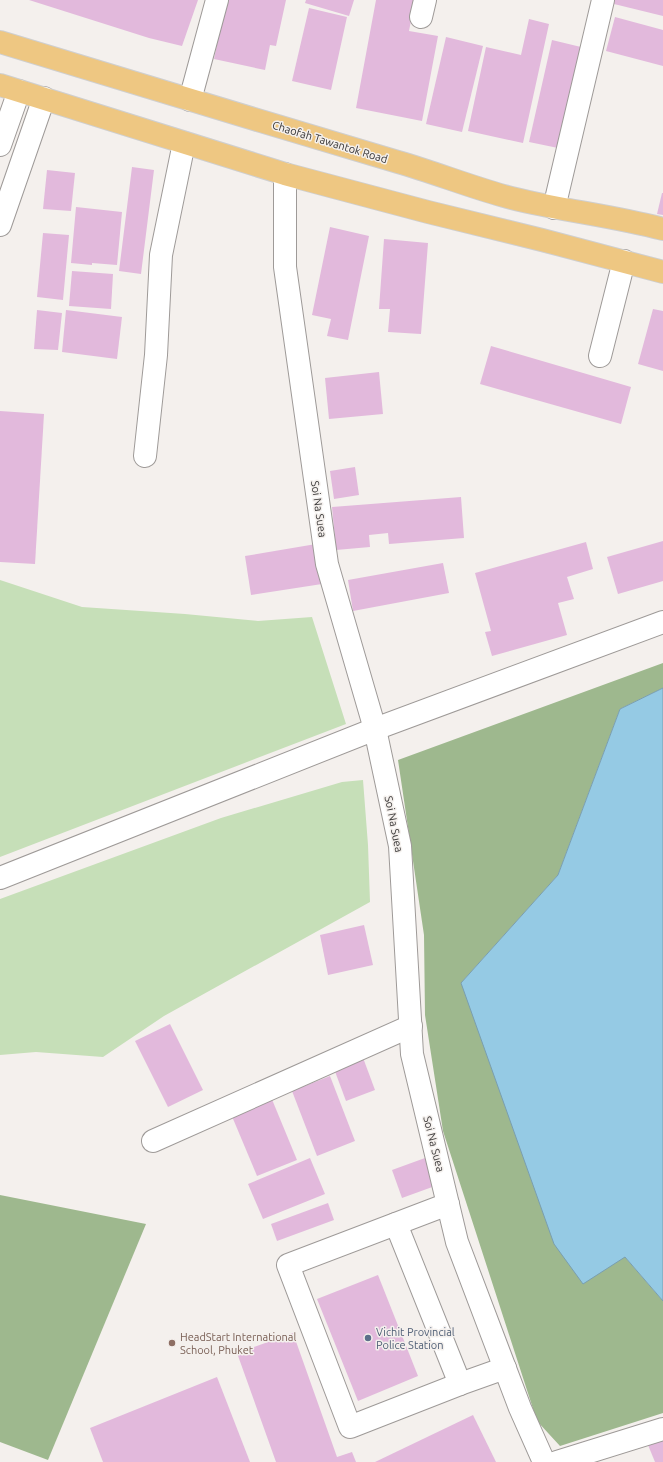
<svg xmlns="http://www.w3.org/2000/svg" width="663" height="1462" viewBox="0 0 663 1462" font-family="Ubuntu,sans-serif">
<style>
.green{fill:#c6dfb8}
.forest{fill:#9eb88e}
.water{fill:#95cae4;stroke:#799eb0}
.building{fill:#e2b9dc}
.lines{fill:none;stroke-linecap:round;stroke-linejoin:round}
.minor-casing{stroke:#9e9a98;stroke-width:24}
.major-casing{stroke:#cfcfcf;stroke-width:24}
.minor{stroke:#fff;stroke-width:22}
.major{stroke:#eec782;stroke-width:22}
.service-dot{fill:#5c6f8a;stroke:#f4f0ed;stroke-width:1.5}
.education-dot{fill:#8d6e63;stroke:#f4f0ed;stroke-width:1.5}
.labels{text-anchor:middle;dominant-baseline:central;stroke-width:3;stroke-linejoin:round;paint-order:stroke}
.street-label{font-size:11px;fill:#393737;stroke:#f4f0ed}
.service-label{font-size:11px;fill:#4e5e75;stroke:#f4f0ed;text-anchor:start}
.education-label{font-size:11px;fill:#785e54;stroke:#f4f0ed;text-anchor:start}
</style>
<rect width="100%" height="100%" fill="#f4f0ed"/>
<g class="green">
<polygon points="0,580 82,607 185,614 258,621 312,617 346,724 0,857"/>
<polygon points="363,780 368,845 370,902 164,1016 103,1057 36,1052 0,1055 0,899 221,818 342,782"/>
</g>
<g class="forest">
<polygon points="663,663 663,688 620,709 558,875 461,983 625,1257 663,1301 663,1413 560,1446 537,1421 443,1131 425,1015 424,935 398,760"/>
<polygon points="0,1195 146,1224 48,1460 0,1442"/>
</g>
<polygon class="water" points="663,688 663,1301 625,1257 583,1284 554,1244 461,983 558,875 620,709"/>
<g class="building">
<polygon points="29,0 198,0 182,46 149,38"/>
<polygon points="226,0 286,0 276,46 270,45 265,70 214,59"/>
<polygon points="306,0 354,0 349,16 305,3"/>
<polygon points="376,0 415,0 409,31 438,36 422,121 356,108"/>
<polygon points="615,0 663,0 663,16 614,4"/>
<polygon points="309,8 347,17 331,90 292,81"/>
<polygon points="615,17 663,30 663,66 606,51"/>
<polygon points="529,19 549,24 523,143 468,131 486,47 521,55"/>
<polygon points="446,37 483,46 462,132 426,124"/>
<polygon points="552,40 581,47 558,148 529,142"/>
<polygon points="132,167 154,170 141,274 119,271"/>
<polygon points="47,170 75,173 71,211 43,209"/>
<polygon points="662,193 663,193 663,215 657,214"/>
<polygon points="76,207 122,212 117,265 92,263 92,265 71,263"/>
<polygon points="330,227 369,236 348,340 327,336 331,319 312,315"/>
<polygon points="43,233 69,235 63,300 37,297"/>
<polygon points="384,239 428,243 421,334 388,332 390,309 379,309"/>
<polygon points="72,271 113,274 111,309 69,306"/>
<polygon points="653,309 663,311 663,371 638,364"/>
<polygon points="37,310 62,313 58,350 34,349"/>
<polygon points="66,310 122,317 117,359 62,352"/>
<polygon points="491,346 631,387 621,424 480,384"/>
<polygon points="379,372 383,414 329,419 325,378"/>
<polygon points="0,411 44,414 35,564 0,562"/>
<polygon points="355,467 359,495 334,499 330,471"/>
<polygon points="461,497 464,538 389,544 388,533 369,535 370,547 336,550 332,507"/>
<polygon points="663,541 663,581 618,594 607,557"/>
<polygon points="586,542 593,569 567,577 574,599 558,603 567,635 492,656 485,632 491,631 475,573"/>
<polygon points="316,544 322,584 251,595 245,556"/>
<polygon points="443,563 449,593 353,611 348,580"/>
<polygon points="364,925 373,965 328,975 320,935"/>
<polygon points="170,1024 203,1090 168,1107 135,1041"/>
<polygon points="362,1055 375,1090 346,1101 333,1066"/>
<polygon points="330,1076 355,1141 317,1156 292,1091"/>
<polygon points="271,1097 297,1160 257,1176 231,1114"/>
<polygon points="310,1158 325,1194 263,1219 248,1184"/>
<polygon points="425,1158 435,1186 402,1198 392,1170"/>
<polygon points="328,1203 334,1220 277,1241 271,1224"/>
<polygon points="378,1275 418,1376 358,1401 317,1299"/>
<polygon points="293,1333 337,1457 352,1452 356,1462 276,1462 237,1353"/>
<polygon points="217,1377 250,1462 103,1462 90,1428"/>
<polygon points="473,1415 496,1462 375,1462"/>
<polygon points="663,1438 663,1462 655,1462 648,1445"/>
</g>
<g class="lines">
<defs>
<g id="minor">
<polyline points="421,17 425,0"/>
<polyline points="190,100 217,0"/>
<polyline points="0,145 19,91"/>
<polyline points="285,174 285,267 327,564 375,729 400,846 412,1054 457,1242 520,1408 544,1462"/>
<polyline points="554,208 603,0"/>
<polyline points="0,225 44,98"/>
<polyline points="600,356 624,261"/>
<polyline points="145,456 156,355 161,255 184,143"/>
<polyline points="0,878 375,729 663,622"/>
<polyline points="153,1141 411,1026"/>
<polyline points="448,1204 288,1265 350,1427 460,1384 505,1368"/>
<polyline points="396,1224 460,1384"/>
<polyline points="557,1462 663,1429"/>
</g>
<g id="major">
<path d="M0,42C133,82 265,123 398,162C433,172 468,186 504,196C556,210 610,215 663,229"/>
<polyline points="0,85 285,174 428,212 542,240 663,272"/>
</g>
</defs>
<use href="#minor" class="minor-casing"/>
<use href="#major" class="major-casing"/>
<use href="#minor" class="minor"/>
<use href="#major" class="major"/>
</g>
<circle class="service-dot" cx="368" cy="1338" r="4"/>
<circle class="education-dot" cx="172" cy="1343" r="4"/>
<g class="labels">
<g class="street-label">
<text transform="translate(330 142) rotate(17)">Chaofah Tawantok Road</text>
<text transform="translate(319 509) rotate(82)">Soi Na Suea</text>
<text transform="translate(394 824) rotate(79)">Soi Na Suea</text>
<text transform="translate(434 1144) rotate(76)">Soi Na Suea</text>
</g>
<g class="service-label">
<text x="376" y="1332">Vichit Provincial<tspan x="376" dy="13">Police Station</tspan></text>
</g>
<g class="education-label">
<text x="180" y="1337">HeadStart International<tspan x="180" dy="13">School, Phuket</tspan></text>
</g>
</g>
</svg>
